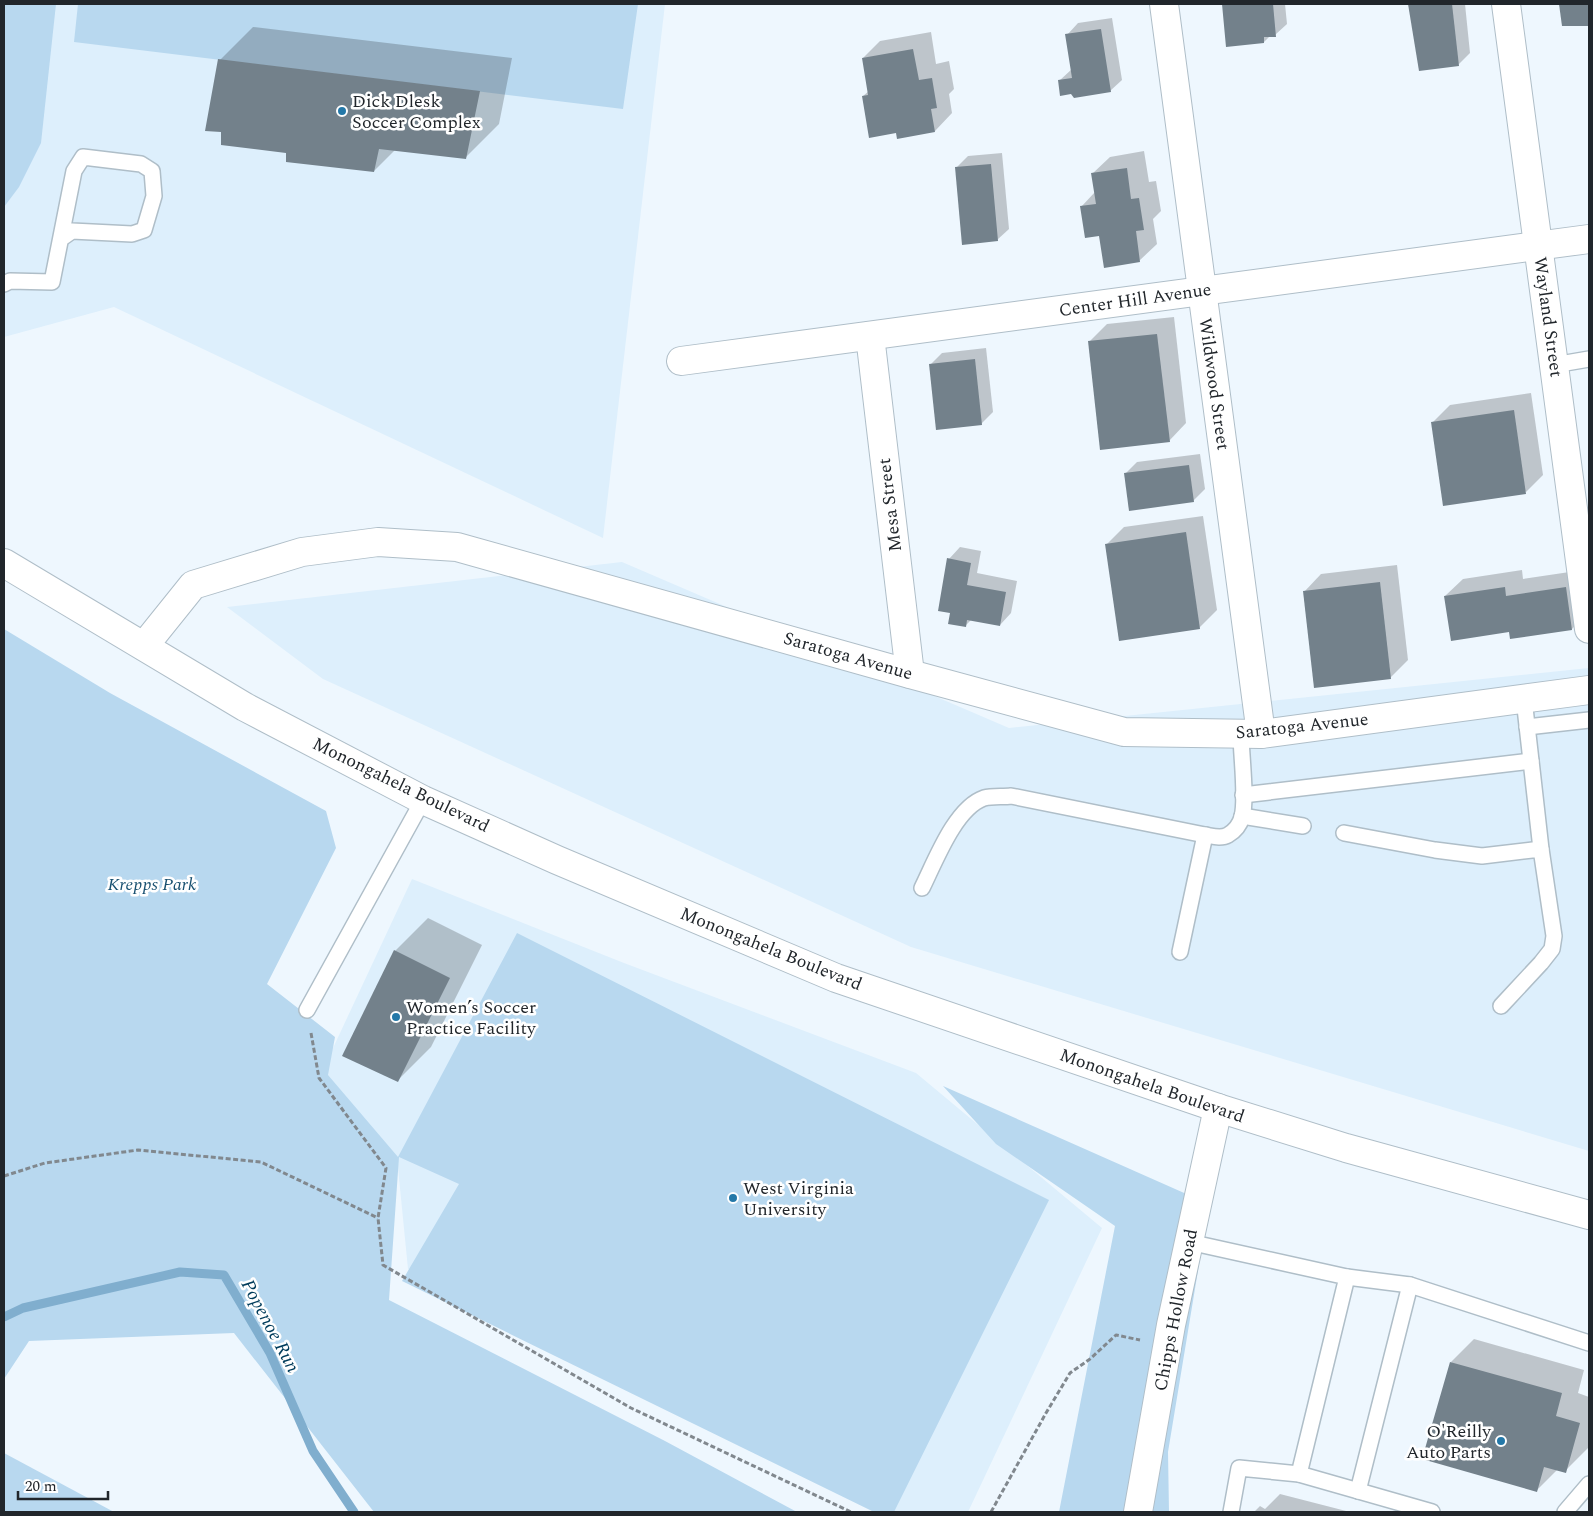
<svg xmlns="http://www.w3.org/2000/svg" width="1593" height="1516" viewBox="0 0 1593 1516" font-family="Spectral,serif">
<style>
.built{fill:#ddeffc}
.green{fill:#b8d8ef}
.shadow{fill:#0003}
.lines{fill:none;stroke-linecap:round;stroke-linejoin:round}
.stream{stroke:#80aece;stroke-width:9}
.building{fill:#73818b}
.lane-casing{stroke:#afbec8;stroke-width:18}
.street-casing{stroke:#afbec8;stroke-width:30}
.primary-casing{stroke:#afbec8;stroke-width:30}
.path{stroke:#81888e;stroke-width:3;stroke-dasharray:5 2.5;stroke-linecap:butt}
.lane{stroke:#fff;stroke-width:15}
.street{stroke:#fff;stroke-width:28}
.primary{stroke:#fff;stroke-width:28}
.poi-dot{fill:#2478a8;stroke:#fff;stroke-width:2}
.labels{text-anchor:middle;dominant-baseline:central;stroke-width:5;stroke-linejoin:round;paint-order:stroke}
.poi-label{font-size:18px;fill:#21262b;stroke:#fff;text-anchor:start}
.street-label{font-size:18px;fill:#21262b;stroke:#fff}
.park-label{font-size:18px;font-style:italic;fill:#185070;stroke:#fff}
.water-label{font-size:19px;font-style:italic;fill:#003c5b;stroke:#fff}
</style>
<rect width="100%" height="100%" fill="#eef7fe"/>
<g class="built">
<polygon points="4,4 665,4 603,538 114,307 4,337"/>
<polygon points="622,562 1009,728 1589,668 1589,1151 911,947 323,679 227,607"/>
<polygon points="412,879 624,963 916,1073 1102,1228 968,1512 876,1512 408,1269 398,1168 319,1078"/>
</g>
<g class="green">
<polygon points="5,4 56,4 41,143 19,187 4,207"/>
<polygon points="78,4 638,4 623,109 74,42"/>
<polygon points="4,629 110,693 326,811 336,848 267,984 335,1037 328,1075 398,1157 517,933 1049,1200 894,1512 874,1512 402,1281 459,1184 399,1157 389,1300 665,1441 797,1512 374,1512 234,1333 29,1341 4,1379"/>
<polygon points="943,1086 1209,1204 1168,1452 1169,1512 1059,1512 1115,1226 996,1144"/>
<polygon points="4,1453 114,1512 4,1512"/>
</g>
<g class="shadow">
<polygon points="1223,4 1285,4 1287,24 1275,35 1270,36 1264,42 1227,46"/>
<polygon points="1409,4 1465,4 1470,53 1458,65 1420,70"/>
<polygon points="1560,4 1589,4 1589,25 1563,25"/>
<polygon points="1112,18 1122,80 1110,91 1072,92 1059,81 1072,69 1067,35 1078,23"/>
<polygon points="253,27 512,58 499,124 466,157 395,150 374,171 287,152 220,60"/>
<polygon points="931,32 936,64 949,61 954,89 949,94 952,113 935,131 897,132 863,96 869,91 863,58 880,41"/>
<polygon points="1144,151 1149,182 1156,181 1161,211 1153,219 1157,244 1139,261 1100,234 1081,207 1095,192 1092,174 1110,157"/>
<polygon points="1002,153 1009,229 997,240 956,168 968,156"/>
<polygon points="1174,317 1186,423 1169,441 1089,342 1107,324"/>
<polygon points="986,348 993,412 981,424 931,364 942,353"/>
<polygon points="1531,393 1543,475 1526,492 1432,423 1450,405"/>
<polygon points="1200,454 1205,489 1193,501 1125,474 1137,462"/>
<polygon points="1203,516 1217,610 1199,628 1106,545 1124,527"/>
<polygon points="960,547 981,551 977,573 1017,581 1011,613 1000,625 972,619 965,626 952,612 949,559"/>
<polygon points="1397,565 1408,660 1390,678 1304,592 1321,574"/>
<polygon points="1522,570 1523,579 1583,570 1589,611 1572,629 1510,631 1445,596 1463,579"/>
<polygon points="428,918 482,945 431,1047 398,1080 395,951"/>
<polygon points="1474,1339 1584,1370 1578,1393 1589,1397 1588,1448 1565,1471 1558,1469 1536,1491 1451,1362"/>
<polygon points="1280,1494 1350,1512 1254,1512 1260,1506 1265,1509"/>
</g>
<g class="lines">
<polyline class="stream" points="4,1317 23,1308 180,1272 224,1275 270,1353 313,1451 354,1512"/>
</g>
<g class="building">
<polygon points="1222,4 1273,4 1276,37 1264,37 1264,43 1226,47"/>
<polygon points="1408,4 1452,4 1459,66 1419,71"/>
<polygon points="1559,4 1589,4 1589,26 1562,26"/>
<polygon points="1101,29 1111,92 1074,98 1071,94 1060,96 1058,80 1072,78 1065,34"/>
<polygon points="913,49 919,80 932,78 937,108 931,109 935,132 897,139 896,133 869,138 862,96 868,95 862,58"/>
<polygon points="218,59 480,91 466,159 379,149 374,172 286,162 286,153 221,145 221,132 205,131"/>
<polygon points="991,164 998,241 962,245 955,167"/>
<polygon points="1127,168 1131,199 1139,198 1144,230 1136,231 1140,262 1104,268 1099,236 1085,238 1080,206 1096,204 1091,173"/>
<polygon points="1157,334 1170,442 1100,450 1088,341"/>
<polygon points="975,359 982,425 936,430 929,364"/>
<polygon points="1514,410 1526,494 1443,506 1431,422"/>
<polygon points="1189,465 1194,502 1129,511 1124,473"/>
<polygon points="1186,532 1200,629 1119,641 1105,544"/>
<polygon points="947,558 971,563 967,585 1006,592 1000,626 967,620 966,627 948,624 950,613 938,611"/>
<polygon points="1380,582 1391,679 1314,688 1303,591"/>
<polygon points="1505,587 1506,596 1566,587 1572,630 1510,639 1509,632 1451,641 1444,596"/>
<polygon points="394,950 450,978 398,1082 342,1056"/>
<polygon points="1450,1362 1562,1393 1556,1416 1580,1423 1566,1473 1544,1467 1537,1492 1422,1459"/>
</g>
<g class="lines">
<defs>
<g id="lane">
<polyline points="4,284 10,281 52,282 74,171 83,157 141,164 152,171 154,196 144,230 132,234 72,231 62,238"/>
<polyline points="1554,365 1589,359"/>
<polyline points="1524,699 1541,849"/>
<polyline points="1527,727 1589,720"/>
<polyline points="1243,795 1531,761"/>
<polyline points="1242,816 1303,826"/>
<polyline points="1344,833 1435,850 1482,856 1541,849 1554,936 1552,949 1541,963 1501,1006"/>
<path d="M922,888C935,862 955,808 984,798C992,796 1003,797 1011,796L1205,835C1212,836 1221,839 1228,835C1235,831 1240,824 1242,817C1247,798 1241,755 1241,734"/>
<polyline points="1180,952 1205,835"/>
<polyline points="307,1010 423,800"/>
<polyline points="1189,1242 1347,1277 1299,1474"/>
<polyline points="1347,1277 1410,1285 1589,1343"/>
<polyline points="1358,1491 1410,1285"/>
<polyline points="1231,1512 1239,1468 1299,1474 1432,1512"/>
<polyline points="1565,1512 1589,1484"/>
</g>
<g id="street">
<polyline points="1164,4 1261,734"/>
<polyline points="1506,4 1589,629"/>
<polyline points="870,336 910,674"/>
<polyline points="681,361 1589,239"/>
<polyline points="144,646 193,585 302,552 378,542 457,547 910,674 1124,732 1261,734 1589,690"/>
<polyline points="1138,1512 1171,1325 1218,1108"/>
</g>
<polyline id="primary" points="4,563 245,707 423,800 557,860 836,978 1218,1108 1346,1148 1589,1215"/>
</defs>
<use href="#lane" class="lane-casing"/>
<use href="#street" class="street-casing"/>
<use href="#primary" class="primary-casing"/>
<g class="path">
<polyline points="311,1033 319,1078 386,1168 378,1218 383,1265 631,1408 851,1512"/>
<polyline points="4,1176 45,1163 138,1150 261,1162 378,1218"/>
<polyline points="991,1512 1046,1413 1070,1373 1090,1359 1116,1335 1140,1340"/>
</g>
<use href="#lane" class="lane"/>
<use href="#street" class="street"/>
<use href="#primary" class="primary"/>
</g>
<g class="poi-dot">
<circle cx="342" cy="111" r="5"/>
<circle cx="396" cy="1017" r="5"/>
<circle cx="733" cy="1198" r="5"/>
<circle cx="1501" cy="1441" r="5"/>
</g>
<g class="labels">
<g class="poi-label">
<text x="352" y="101">Dick Dlesk<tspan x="352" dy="21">Soccer Complex</tspan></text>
<text x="406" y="1007">Women’s Soccer<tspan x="406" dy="21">Practice Facility</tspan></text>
<text x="743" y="1188">West Virginia<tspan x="743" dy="21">University</tspan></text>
<text x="1491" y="1431" text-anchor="end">O'Reilly<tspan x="1491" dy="21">Auto Parts</tspan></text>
</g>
<g class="street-label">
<text transform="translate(1135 300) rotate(-8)">Center Hill Avenue</text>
<text transform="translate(1548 317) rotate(82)">Wayland Street</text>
<text transform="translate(1214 384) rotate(82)">Wildwood Street</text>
<text transform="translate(890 505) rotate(-97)">Mesa Street</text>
<text transform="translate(848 656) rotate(16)">Saratoga Avenue</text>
<text transform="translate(1302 726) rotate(-6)">Saratoga Avenue</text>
<text transform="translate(401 785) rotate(26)">Monongahela Boulevard</text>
<text transform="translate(771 949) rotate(22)">Monongahela Boulevard</text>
<text transform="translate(1152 1086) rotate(19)">Monongahela Boulevard</text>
<text transform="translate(1176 1310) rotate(-79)">Chipps Hollow Road</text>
</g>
<g class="park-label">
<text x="152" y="884">Krepps Park</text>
</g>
<g class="water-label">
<text transform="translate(270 1326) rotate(62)">Popenoe Run</text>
</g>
</g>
<rect width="1593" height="1516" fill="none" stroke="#21262b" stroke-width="10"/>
<path d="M18 1491v8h90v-8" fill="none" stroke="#21262b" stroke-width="2.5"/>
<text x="25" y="1491" font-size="15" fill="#21262b" stroke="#ffffff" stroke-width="4" paint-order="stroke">20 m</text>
</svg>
